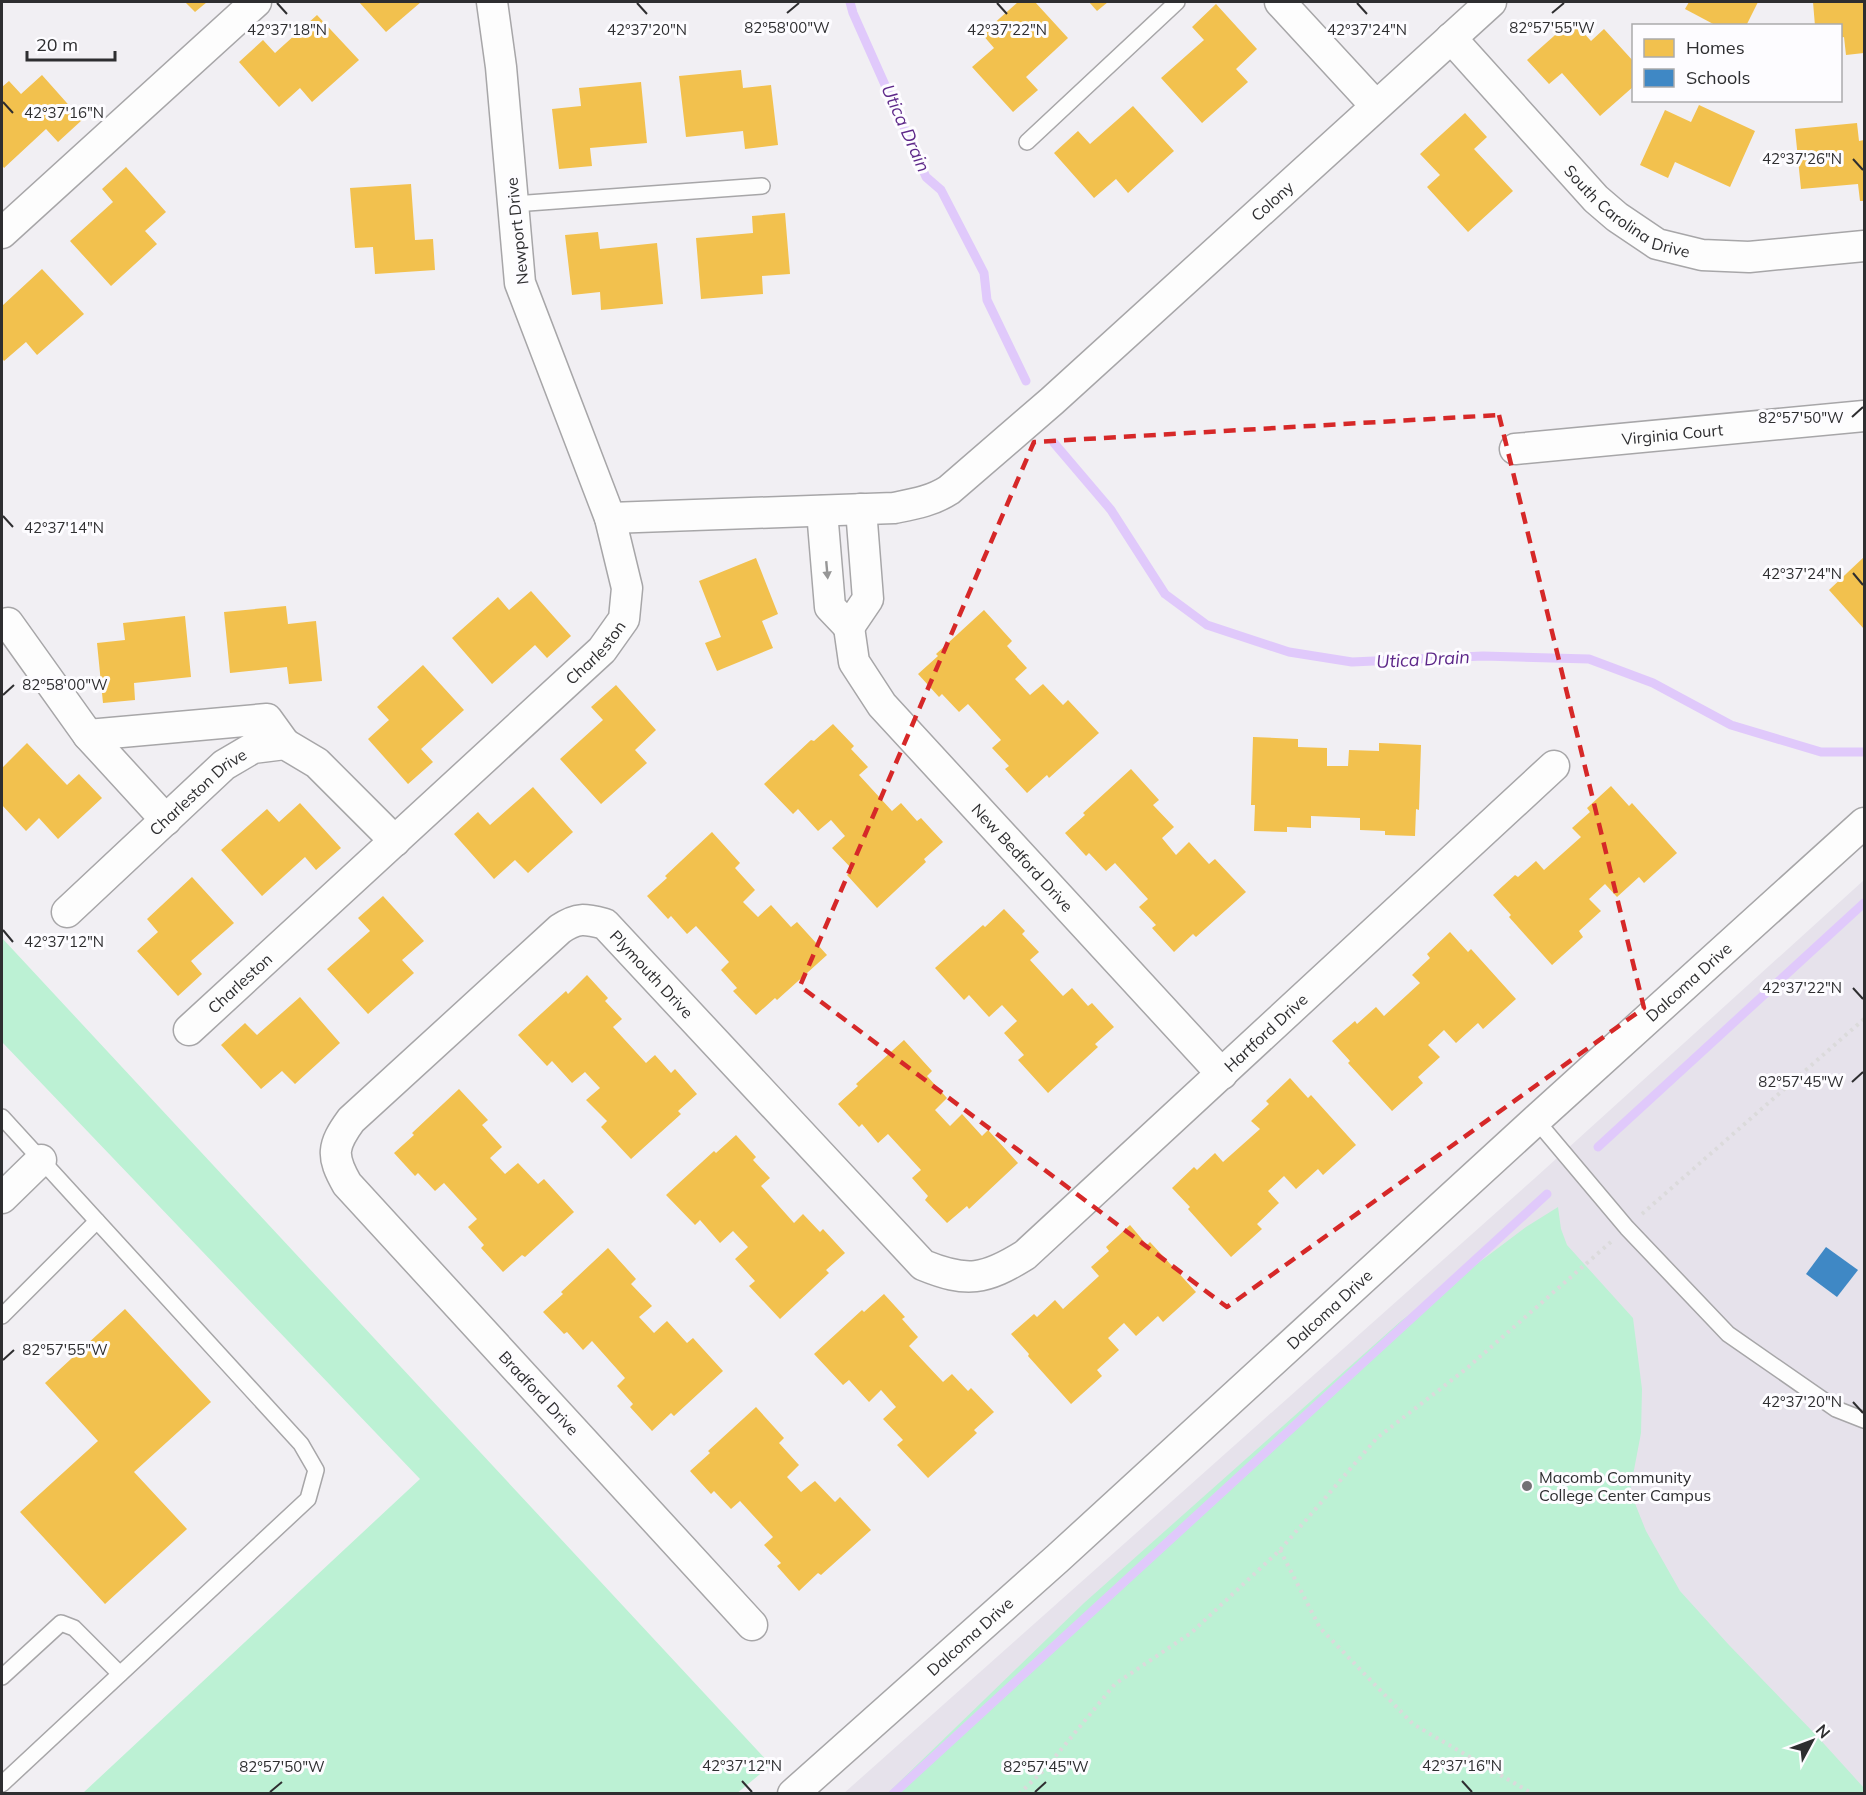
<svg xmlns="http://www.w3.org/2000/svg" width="1866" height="1795" viewBox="0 0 1866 1795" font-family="Mulish,sans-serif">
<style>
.built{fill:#e6e2eb}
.green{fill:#bcf1d4}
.homes{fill:#f2c14e}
.schools{fill:#3f88c5}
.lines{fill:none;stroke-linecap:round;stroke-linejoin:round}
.stream{stroke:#e0c9fb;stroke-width:9}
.service-casing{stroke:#a7a6a8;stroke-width:18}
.minor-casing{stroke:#a7a6a8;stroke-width:33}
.path{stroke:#dbdadb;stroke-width:4;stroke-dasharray:3 4.5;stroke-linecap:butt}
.service{stroke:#fdfdfd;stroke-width:15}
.minor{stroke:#fdfdfd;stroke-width:30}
.oneway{fill:#969696}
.marked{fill:none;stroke:#d62828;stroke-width:4.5;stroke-dasharray:12 8;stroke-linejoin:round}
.ticks{fill:none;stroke:#2e2e30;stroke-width:2}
.poi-dot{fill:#727274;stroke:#fdfcff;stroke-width:2}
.labels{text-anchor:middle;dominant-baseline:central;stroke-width:6;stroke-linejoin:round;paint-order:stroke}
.street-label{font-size:16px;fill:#2e2e30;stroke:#fdfcff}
.poi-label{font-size:16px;fill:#2e2e30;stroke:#fdfcff;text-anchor:start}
.water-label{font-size:18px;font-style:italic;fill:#5d2789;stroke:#fdfcff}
.ticks-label{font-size:15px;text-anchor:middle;fill:#2e2e30;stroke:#fdfcff;stroke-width:6;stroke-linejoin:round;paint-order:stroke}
</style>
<rect width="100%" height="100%" fill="#f1eff3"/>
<polygon class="built" points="1864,880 1864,1793 843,1794 1535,1178"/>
<g class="green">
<polygon points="2,938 771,1765 736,1794 83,1793 420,1479 2,1042"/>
<polygon points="1558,1207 1561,1229 1567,1245 1633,1318 1642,1389 1641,1433 1630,1491 1646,1531 1680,1591 1729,1645 1816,1735 1864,1788 1864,1793 888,1793 1084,1603 1401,1321 1526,1227"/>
</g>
<g class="homes">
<polygon points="185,2 207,2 195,12"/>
<polygon points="359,2 421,2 386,32"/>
<polygon points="1018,2 1035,2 1068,38 1026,77 1038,90 1013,112 972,67 994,48 982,34"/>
<polygon points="1089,2 1108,2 1097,11"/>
<polygon points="1689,2 1758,2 1746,26 1717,26 1685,9"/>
<polygon points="1813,2 1864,2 1864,53 1846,55 1844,37 1840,38 1840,26 1815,26"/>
<polygon points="1216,4 1257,49 1236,69 1248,82 1202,123 1161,78 1204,40 1192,27"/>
<polygon points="317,15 359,60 312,102 300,88 279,107 239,62 263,40 275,53"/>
<polygon points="1572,20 1591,41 1604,29 1634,62 1634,86 1600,116 1562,73 1549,84 1527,60"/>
<polygon points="741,70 743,88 771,85 778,145 745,149 743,131 686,137 679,76"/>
<polygon points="42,75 82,120 58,142 46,129 4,168 2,165 2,87 9,81 21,94"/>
<polygon points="641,82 647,143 590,148 592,166 559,169 552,109 581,106 579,88"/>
<polygon points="1699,105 1755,131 1730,187 1675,162 1668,178 1640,165 1665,110 1691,122"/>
<polygon points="1133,106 1174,151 1128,193 1116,179 1094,198 1054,153 1078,131 1090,144"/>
<polygon points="1465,113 1487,137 1474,149 1513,191 1468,232 1427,187 1440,175 1420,154"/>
<polygon points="1857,123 1859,141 1864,140 1864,201 1860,201 1858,184 1801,189 1795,129"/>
<polygon points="126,167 166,212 145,231 157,244 111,286 70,241 113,202 102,189"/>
<polygon points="411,184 415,240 433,239 435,270 375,274 373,247 355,248 350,188"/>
<polygon points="785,213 790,274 762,276 763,294 701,299 696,238 753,233 752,216"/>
<polygon points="598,232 600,249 657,243 663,304 601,310 600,292 572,295 565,235"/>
<polygon points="42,269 84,314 37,355 26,342 4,361 2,358 2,306"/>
<polygon points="1864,557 1864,629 1829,590"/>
<polygon points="756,558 778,614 762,621 773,648 717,671 705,643 721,637 699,581"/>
<polygon points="531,591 571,636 547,658 535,645 492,684 452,638 498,597 509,610"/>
<polygon points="286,606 288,624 316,621 322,681 289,684 287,667 230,673 224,612"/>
<polygon points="984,610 1012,641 1007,646 1027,668 1015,679 1030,695 1043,684 1063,705 1068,700 1099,733 1049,778 1047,775 1027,793 1005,769 1009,766 992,748 1001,740 968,704 959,712 942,694 939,697 918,674 938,656 936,654"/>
<polygon points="185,616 191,677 134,683 135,700 103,703 97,643 125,640 123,623"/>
<polygon points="423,665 464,710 421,749 433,762 408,784 368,739 389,720 377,707"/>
<polygon points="616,685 656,730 635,750 647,763 601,804 560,759 603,720 591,707"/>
<polygon points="833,724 854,746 851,749 868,767 859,775 892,811 901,803 917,821 921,818 943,842 924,859 926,862 877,908 847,875 853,870 832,848 845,836 831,820 818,831 798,809 793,814 764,784 811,740 814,741"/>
<polygon points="1253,737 1298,739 1298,747 1327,748 1327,766 1348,766 1349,750 1379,751 1379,743 1421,745 1419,810 1416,809 1415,836 1385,835 1385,831 1360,830 1360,818 1311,816 1311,828 1287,827 1287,832 1254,831 1255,805 1251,805"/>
<polygon points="27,743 67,785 79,774 102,798 58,839 39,818 26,831 2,805 2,768"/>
<polygon points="1131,769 1159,800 1153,805 1174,827 1162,838 1176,855 1189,842 1209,864 1215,859 1246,892 1196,937 1193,934 1174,952 1152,928 1156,925 1139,907 1148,899 1115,863 1106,871 1089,853 1086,856 1065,833 1085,815 1083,813"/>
<polygon points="1611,786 1629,806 1632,803 1677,853 1644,883 1639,877 1617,897 1605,884 1589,899 1601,911 1579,931 1583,937 1552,965 1509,917 1511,915 1493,895 1515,875 1518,877 1536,861 1544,870 1581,837 1572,828 1590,812 1587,808"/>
<polygon points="533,787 573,832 528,873 515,860 494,879 454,834 478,812 490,825"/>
<polygon points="300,803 341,848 316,870 305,857 262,896 221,850 267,809 279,822"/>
<polygon points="712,832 740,863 735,868 755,890 743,902 758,917 771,905 791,927 797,922 827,955 777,1000 775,998 756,1015 733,991 737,988 721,970 729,962 696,926 687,934 671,916 668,919 647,896 667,878 665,876"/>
<polygon points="192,877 234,923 191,961 202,974 178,996 137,951 158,932 147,919"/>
<polygon points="383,896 424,941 402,960 414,973 368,1014 327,969 370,931 358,918"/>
<polygon points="1004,909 1025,931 1022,934 1039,952 1030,960 1063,996 1072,988 1088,1006 1092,1003 1114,1027 1095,1044 1098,1047 1048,1093 1018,1060 1024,1055 1004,1033 1017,1021 1002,1005 989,1017 969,995 964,1000 935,968 983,925 985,927"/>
<polygon points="1450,932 1468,952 1471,949 1516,999 1483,1029 1478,1023 1456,1043 1444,1030 1428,1045 1440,1057 1418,1077 1423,1083 1392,1111 1348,1063 1350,1061 1332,1041 1355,1021 1357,1024 1376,1007 1384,1016 1420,983 1412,975 1430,958 1427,954"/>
<polygon points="587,975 608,998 605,1001 622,1019 613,1027 646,1063 655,1055 671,1073 675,1069 697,1094 678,1111 681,1114 631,1159 601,1127 607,1121 586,1100 600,1088 585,1072 572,1083 552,1061 547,1066 518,1035 566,991 568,994"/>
<polygon points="300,997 340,1043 295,1084 282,1071 261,1089 221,1045 245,1023 257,1035"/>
<polygon points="904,1040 932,1071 927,1076 947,1098 935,1110 950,1126 962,1114 982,1136 988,1130 1018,1163 969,1209 967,1206 947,1223 925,1200 928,1196 912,1178 921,1170 888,1134 878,1143 862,1124 859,1127 838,1104 858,1086 856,1084"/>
<polygon points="1290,1078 1308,1098 1311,1095 1356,1145 1323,1175 1318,1169 1296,1189 1284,1176 1268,1191 1279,1203 1257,1224 1262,1229 1231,1257 1188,1209 1190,1207 1172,1188 1194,1167 1197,1170 1215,1153 1223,1162 1260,1129 1251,1121 1269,1104 1266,1101"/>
<polygon points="459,1089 488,1120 482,1125 502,1147 490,1158 505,1174 518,1163 538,1184 544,1179 574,1212 525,1257 522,1255 503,1272 481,1248 484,1245 468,1227 477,1219 444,1183 435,1191 418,1173 415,1176 394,1153 414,1135 412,1133"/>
<polygon points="736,1135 756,1157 753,1160 770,1178 761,1186 794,1223 803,1214 820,1232 823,1229 845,1253 826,1270 829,1273 780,1319 749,1286 755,1281 735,1259 748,1247 733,1231 720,1243 700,1220 695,1225 666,1195 714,1151 716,1153"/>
<polygon points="1130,1225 1147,1245 1150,1242 1196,1292 1163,1322 1158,1316 1136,1336 1124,1323 1108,1338 1119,1350 1097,1370 1102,1376 1071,1404 1028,1356 1029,1354 1011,1334 1034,1314 1037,1317 1055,1300 1063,1309 1099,1276 1091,1267 1109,1251 1106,1247"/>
<polygon points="608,1248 636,1279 631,1284 652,1306 639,1317 654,1333 667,1321 687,1343 693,1338 723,1371 674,1416 671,1413 652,1431 630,1407 633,1404 617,1386 625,1378 592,1341 583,1350 567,1332 564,1334 543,1312 563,1294 561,1292"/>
<polygon points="884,1294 905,1317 902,1319 918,1337 909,1346 943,1382 952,1374 968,1391 971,1388 994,1412 974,1430 977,1433 928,1478 897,1445 903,1440 883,1419 896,1407 881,1390 869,1402 849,1380 843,1385 814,1354 862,1310 864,1312"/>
<polygon points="125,1309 211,1402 134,1472 187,1529 105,1604 20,1512 98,1441 45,1383"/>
<polygon points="756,1407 784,1438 779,1443 799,1465 787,1477 801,1492 815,1481 835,1502 840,1497 871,1530 821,1575 818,1573 799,1591 777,1566 781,1563 764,1545 773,1537 740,1501 731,1509 714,1491 711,1494 690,1471 710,1453 708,1451"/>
</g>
<polygon class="schools" points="1826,1247 1858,1270 1837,1297 1806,1274"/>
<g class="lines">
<g class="stream">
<polyline points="850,2 853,13 926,177 941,190 984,273 987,300 1026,381"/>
<polyline points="1054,443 1111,510 1165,594 1207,625 1289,652 1352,662 1483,656 1589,659 1653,683 1731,725 1821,752 1864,752"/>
<polyline points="1598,1147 1864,903"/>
<polyline points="893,1794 1547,1194"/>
</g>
<defs>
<g id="service">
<polyline points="1027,142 1177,2"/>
<polyline points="514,204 762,186"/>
<polyline points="2,1117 301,1444 316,1470 308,1499 2,1784"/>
<polyline points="1536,1120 1627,1228 1728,1334 1836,1409 1864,1420"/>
<polyline points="2,1316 97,1221"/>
<polyline points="2,1677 61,1623 74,1628 120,1674"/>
</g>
<g id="minor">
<polyline points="1280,2 1376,106"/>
<path id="s1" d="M1451,38L1596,199L1617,217L1657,244L1702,255L1749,257L1864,246"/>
<polyline points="2,233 256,2"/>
<path id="s2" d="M1515,449L1864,416"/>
<polyline points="822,511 830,607 849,627 868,599 861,509"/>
<path id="s3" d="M610,518L894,508C914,504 932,501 949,490L1052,401L1491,2"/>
<polyline points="8,623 88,735 166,820"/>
<path id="s4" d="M849,627L854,662L882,705L1222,1074"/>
<polyline points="88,735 267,719 285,744"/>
<path id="s5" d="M67,912L224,765L253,748L285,744L317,763L395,841"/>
<path id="s6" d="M189,1030L602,650L624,619L627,588L610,518L520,283L501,67L492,2"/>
<polyline points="2,1198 41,1160"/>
<path id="s7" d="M752,1625L347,1184C331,1156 332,1146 351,1120L560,929C578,917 585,919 605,924L923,1265C967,1283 985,1280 1025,1255L1554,766"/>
<path id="s8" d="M793,1794L1058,1558L1536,1120L1864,823"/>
</g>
</defs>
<use href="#service" class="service-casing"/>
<use href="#minor" class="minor-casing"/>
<g class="path">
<polyline points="1642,1214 1864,1019"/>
<polyline points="1280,1550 1320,1628 1413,1724 1533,1794"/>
<polyline points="1019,1794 1045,1769 1115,1684 1191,1633 1280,1550 1377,1438 1466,1369 1612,1241"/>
</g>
<use href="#service" class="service"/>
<use href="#minor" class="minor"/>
</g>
<defs><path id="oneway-solid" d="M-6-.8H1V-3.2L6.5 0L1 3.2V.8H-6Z" transform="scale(1.5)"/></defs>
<use class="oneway" href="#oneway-solid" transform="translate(827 570) rotate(85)"/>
<path class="marked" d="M1499,415L1644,1008L1227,1307L800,986L1034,442Z"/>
<path class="ticks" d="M277,3L287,14M637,3L647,14M997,3L1007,14M1357,3L1367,14M787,13L799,3M1552,13L1564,3M3,102L13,113M1853,159L1863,170M1852,417L1863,407M3,516L13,527M1853,573L1863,585M3,695L14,685M3,930L13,942M1853,988L1863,999M1852,1082L1863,1072M3,1360L14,1350M1853,1402L1863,1413M742,1781L752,1792M1462,1781L1472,1792M270,1792L282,1782M1035,1792L1046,1782"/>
<circle class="poi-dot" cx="1527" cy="1486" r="6"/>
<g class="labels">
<g class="street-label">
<text stroke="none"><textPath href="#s3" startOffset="776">Colony</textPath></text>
<text stroke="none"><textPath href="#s1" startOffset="250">South Carolina Drive</textPath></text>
<text transform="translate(517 231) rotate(-96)">Newport Drive</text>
<text stroke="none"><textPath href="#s2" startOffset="158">Virginia Court</textPath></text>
<text stroke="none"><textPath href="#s6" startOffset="555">Charleston</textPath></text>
<text stroke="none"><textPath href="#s5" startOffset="178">Charleston Drive</textPath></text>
<text stroke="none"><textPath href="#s4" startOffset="294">New Bedford Drive</textPath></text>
<text stroke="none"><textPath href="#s7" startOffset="1068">Plymouth Drive</textPath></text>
<text stroke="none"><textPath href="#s8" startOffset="1209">Dalcoma Drive</textPath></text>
<text stroke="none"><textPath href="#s6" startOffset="69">Charleston</textPath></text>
<text stroke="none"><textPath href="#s7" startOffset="1902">Hartford Drive</textPath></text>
<text stroke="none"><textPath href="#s8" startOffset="723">Dalcoma Drive</textPath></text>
<text transform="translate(539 1393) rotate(47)">Bradford Drive</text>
<text stroke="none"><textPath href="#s8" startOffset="237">Dalcoma Drive</textPath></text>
</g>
<g class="poi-label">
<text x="1539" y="1477">Macomb Community<tspan x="1539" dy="18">College Center Campus</tspan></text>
</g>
<g class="water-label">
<text transform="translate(906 128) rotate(66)">Utica Drain</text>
<text transform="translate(1423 659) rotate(-3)">Utica Drain</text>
</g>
</g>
<g class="ticks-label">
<text x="787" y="33">82°58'00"W</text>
<text x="1552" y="33">82°57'55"W</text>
<text x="287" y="35">42°37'18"N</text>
<text x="1007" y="35">42°37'22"N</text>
<text x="1367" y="35">42°37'24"N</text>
<text x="647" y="35">42°37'20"N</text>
<text x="64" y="118">42°37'16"N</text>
<text x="1802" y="164">42°37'26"N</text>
<text x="1801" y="423">82°57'50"W</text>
<text x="64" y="533">42°37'14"N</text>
<text x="1802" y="579">42°37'24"N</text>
<text x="65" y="690">82°58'00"W</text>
<text x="64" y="947">42°37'12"N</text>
<text x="1802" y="993">42°37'22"N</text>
<text x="1801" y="1087">82°57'45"W</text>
<text x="65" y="1355">82°57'55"W</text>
<text x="1802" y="1407">42°37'20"N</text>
<text x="742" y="1771">42°37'12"N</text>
<text x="1462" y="1771">42°37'16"N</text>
<text x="282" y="1772">82°57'50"W</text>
<text x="1046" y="1772">82°57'45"W</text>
</g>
<rect width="1866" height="1795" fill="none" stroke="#2e2e30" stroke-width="6"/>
<rect x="1632" y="24" width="210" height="78" fill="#fdfcff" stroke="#aaaaac" stroke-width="1.5"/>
<rect x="1644" y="39" width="30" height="18" fill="#f2c14e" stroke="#aaaaac" stroke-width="1.5"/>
<text x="1686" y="54" font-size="18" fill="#2e2e30">Homes</text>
<rect x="1644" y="69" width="30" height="18" fill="#3f88c5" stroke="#aaaaac" stroke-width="1.5"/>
<text x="1686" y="84" font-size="18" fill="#2e2e30">Schools</text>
<g transform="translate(1812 1741) rotate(49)" stroke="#fdfcff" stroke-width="4.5" paint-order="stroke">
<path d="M0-4.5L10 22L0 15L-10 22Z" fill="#2e2e30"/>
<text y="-9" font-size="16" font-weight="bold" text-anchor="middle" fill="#2e2e30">N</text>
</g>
<path d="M27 51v9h88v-9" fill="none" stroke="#2e2e30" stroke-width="3"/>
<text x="36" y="51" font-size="18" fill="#2e2e30" stroke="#fdfcff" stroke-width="4.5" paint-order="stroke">20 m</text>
</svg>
